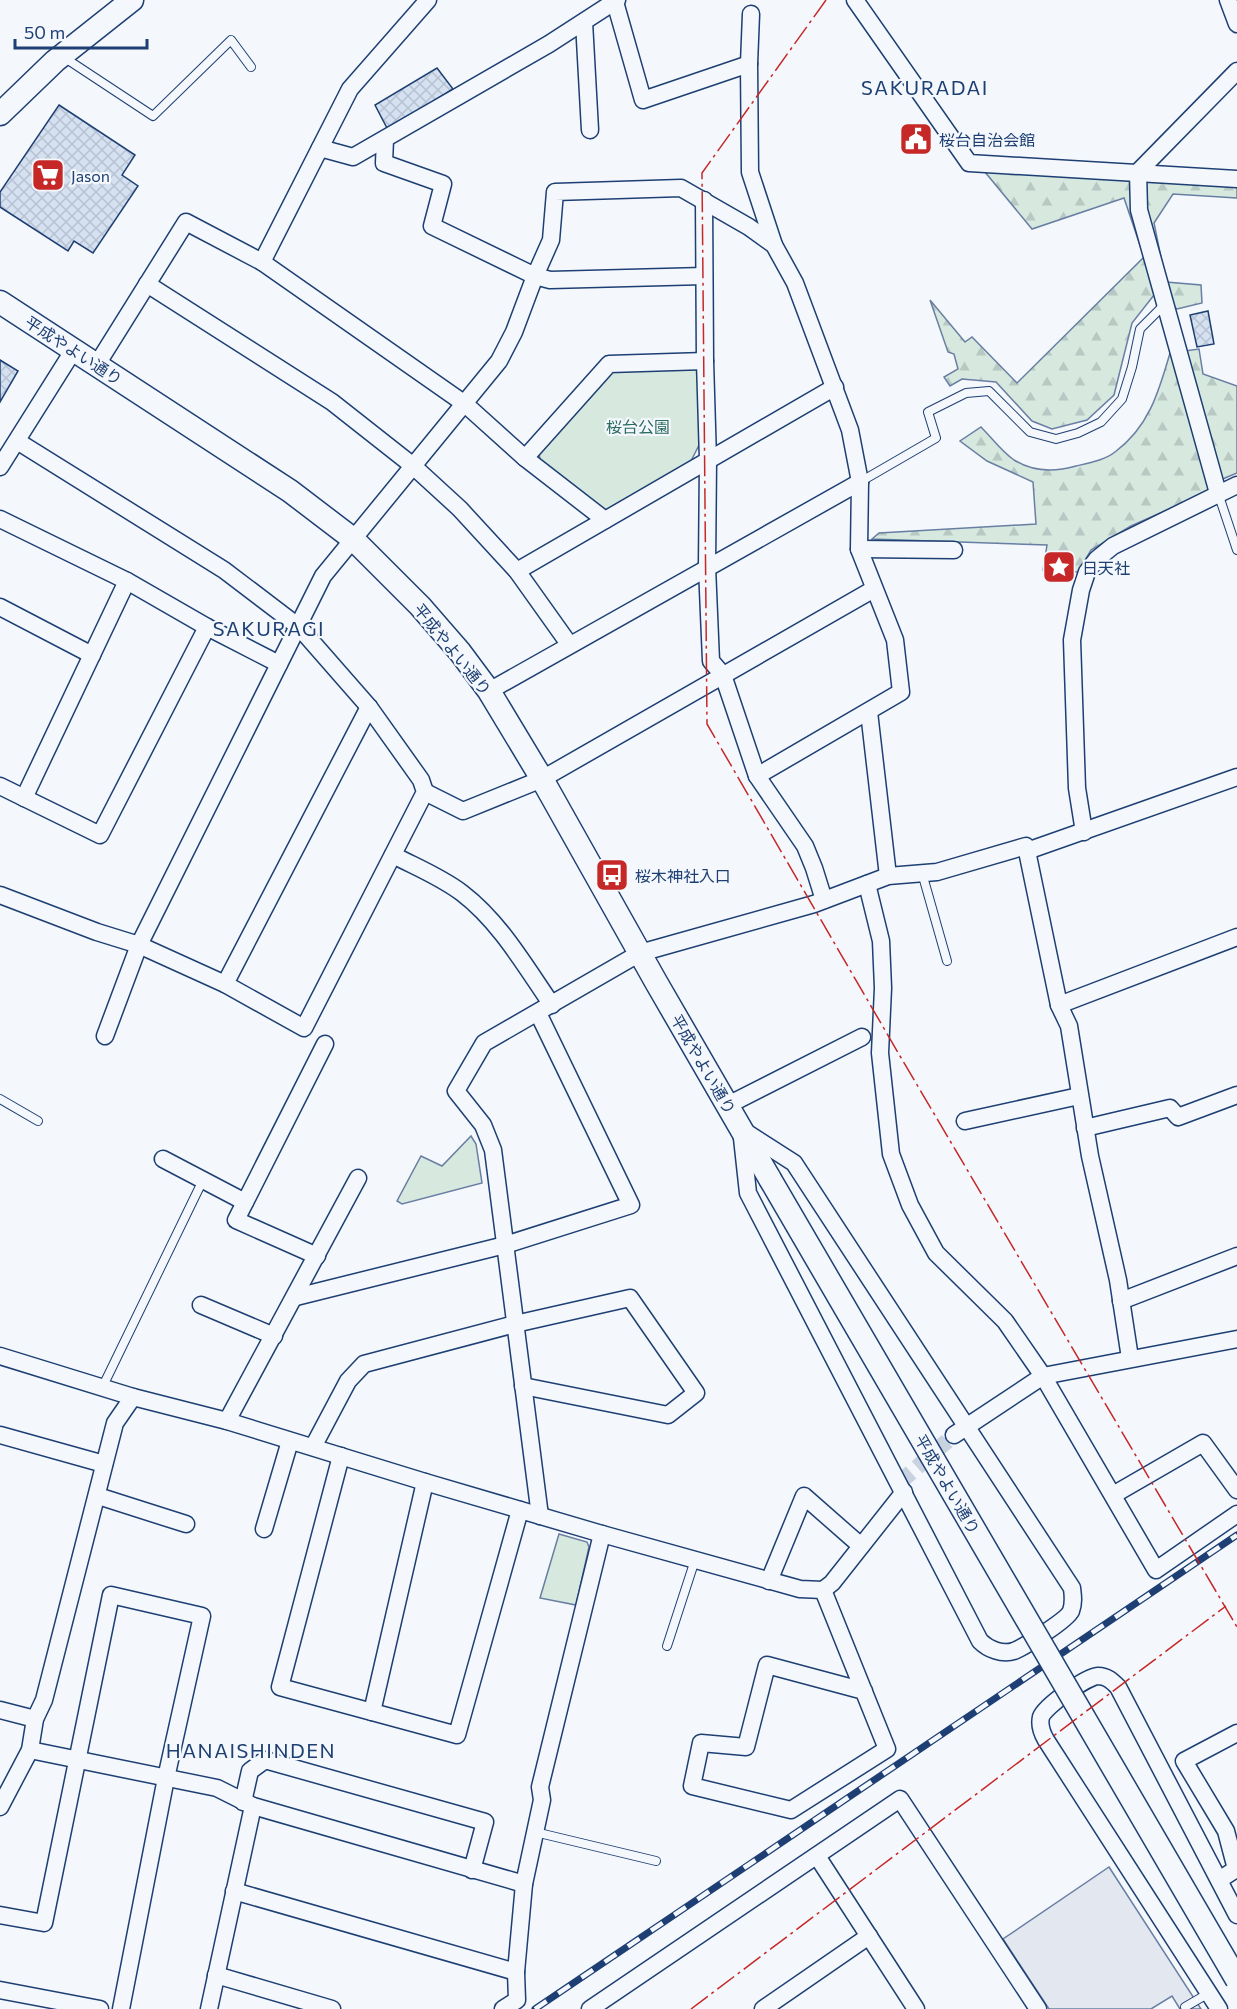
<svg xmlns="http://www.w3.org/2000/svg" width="1237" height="2009" viewBox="0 0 1237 2009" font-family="Commissioner,'Noto Sans JP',sans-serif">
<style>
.green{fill:#d7e8df;stroke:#687fa3;stroke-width:1.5}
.forest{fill:url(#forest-firs);stroke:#687fa3;stroke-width:1.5}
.parking{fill:#e3e8f0;stroke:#687fa3;stroke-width:1.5}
.building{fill:url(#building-cross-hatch);stroke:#1d3f73;stroke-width:1.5}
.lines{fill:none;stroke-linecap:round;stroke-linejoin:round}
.street-tunnel{stroke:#c9d2e0;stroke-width:16;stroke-dasharray:16 8;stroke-linecap:butt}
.lane-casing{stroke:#1d3f73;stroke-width:10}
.street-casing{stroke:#1d3f73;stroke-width:19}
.secondary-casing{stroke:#1d3f73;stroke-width:25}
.lane{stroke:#f4f7fb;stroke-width:8}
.street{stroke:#f4f7fb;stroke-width:16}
.secondary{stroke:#f4f7fb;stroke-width:22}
.rail-casing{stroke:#1d3f73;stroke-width:7}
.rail{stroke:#f4f7fb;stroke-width:4.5;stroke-dasharray:14;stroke-linecap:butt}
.secondary-bridge-casing{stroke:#1d3f73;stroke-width:25;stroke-linecap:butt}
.secondary-bridge{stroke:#f4f7fb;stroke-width:22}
.power{stroke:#c62828;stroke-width:1.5;stroke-dasharray:21 4.5 3 4.5;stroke-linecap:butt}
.labels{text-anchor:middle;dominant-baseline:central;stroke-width:4.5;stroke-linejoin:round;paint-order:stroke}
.poi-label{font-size:16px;fill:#1d3f73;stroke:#f4f7fb;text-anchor:start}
.street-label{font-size:16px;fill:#1d3f73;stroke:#f4f7fb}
.park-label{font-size:16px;fill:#2c6c60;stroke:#f4f7fb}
.quarter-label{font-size:20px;letter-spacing:1.5px;fill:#1d3f73;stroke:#f4f7fb}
</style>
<defs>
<pattern id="forest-firs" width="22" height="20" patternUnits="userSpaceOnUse" patternTransform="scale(1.5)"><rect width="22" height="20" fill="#d7e8df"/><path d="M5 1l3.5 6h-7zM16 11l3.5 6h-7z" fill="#b8c8c3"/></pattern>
<pattern id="building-cross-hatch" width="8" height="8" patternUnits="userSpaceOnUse" patternTransform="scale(1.5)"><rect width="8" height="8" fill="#d5e0f0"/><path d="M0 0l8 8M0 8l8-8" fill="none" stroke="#b6c1d1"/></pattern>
</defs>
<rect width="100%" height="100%" fill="#f4f7fb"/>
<g class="green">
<polygon points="700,367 700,443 691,461 606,512 540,460 539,452 610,368"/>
<polygon points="471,1136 476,1144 482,1183 402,1204 397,1201 421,1156 442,1166"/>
<polygon points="559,1534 587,1542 589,1547 576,1605 540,1598"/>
</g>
<g class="forest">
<polygon points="985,172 1237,187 1237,198 1173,194 1154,223 1166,282 1201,285 1202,303 1177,309 1154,295 1132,323 1114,395 1087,420 1052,429 1032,421 996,382 962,379 950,386 944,377 958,369 954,354 948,352 930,300 965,342 972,337 1017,383 1144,257 1124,198 1032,229"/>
<path d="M1199,349L1203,374L1237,386V473L1225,478L1203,494L1131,526L1091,550L1078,572L1043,570L1047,545L872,539L879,533L1036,524L1033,482L987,461L960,441L981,427C991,437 1002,452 1014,460C1033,472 1055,472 1076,466C1089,463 1105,460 1115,452C1149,427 1159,391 1170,353Z"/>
</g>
<polygon class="parking" points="1109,1867 1201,2009 1180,2009 1172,1996 1151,2009 1049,2009 1003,1939"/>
<g class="building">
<polygon points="437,68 453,89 388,130 375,105"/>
<polygon points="59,105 135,155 122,175 138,186 93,253 74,241 68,251 0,207 0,192"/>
<polygon points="1208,311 1214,344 1197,347 1190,315"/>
<polygon points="0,360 18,371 0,402"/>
</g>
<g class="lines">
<polyline class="street-tunnel" points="899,1483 954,1435"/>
<defs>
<g id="lane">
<polyline points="62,56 153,116 231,40 251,67"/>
<polyline points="860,482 936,438 928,412 966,393 989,391 1030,432 1056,439 1078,433 1101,422 1122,399 1132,367 1140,329 1165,304"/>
<polyline points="1218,493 1237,550"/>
<polyline points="922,873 947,961"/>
<polyline points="0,1099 38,1121"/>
<polyline points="102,1388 203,1180"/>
<polyline points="667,1646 695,1560"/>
<polyline points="535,1832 656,1861"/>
<polyline points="1185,2007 1209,1993"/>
</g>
<g id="street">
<polyline points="855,0 969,163 1237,179"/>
<polyline points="1228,0 1237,24"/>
<polyline points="615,2 643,100 749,64"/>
<polyline points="751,14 749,64 750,172 774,245"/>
<polyline points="584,22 590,130"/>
<polyline points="385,139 384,163 443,184 432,226 535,276 550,280 704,276"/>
<polyline points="320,148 353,157 549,44 617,0"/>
<polyline points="704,200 705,361 708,460 707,567 711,661 723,675 757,776 805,846 814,868 824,900"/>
<polyline points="262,262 350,89 428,0"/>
<polyline points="147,284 332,402 412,465 460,509 517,571 569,644"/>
<polyline points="96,366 186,222 262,262 465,404 525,458 605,520"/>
<polyline points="525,458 609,364 705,361"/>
<polyline points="0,467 73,351"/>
<polyline points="1218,493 1139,210 1138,172 1237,71"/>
<polyline points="0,519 127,581 207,627 279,664"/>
<polyline points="859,549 954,550"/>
<polyline points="517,571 835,387"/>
<polyline points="0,607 92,655"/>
<polyline points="489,691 860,482"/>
<polyline points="869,712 888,876"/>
<polyline points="0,786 100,835 207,627"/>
<polyline points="425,792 463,811 542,779 874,589"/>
<polyline points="24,798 127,581"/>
<polyline points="1084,832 1077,788 1072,640 1081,590 1087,572 1097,559 1113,546 1237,485"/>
<polyline points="1027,851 1059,1005 1069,1026 1090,1156 1118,1280 1130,1358"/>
<path d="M393,855C416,867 441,877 462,893C500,922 525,966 552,1005"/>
<polyline points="867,884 881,941 883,988 880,1053 891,1154 910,1205 936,1253 1005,1321 1043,1376 1156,1570 1237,1514"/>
<polyline points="0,895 97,932 139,945 225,984 304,1028 425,792 421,780 369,707 299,627 224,570 17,441"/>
<polyline points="225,984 369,707"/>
<polyline points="1059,1005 1237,937"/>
<polyline points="105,1036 139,945 323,576 499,361 514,332 535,276 551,240 555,192 681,188 749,227 774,245 795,283 850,430 860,482 859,549 895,640 901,692 757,776"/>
<polyline points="728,1105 862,1037"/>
<polyline points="965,1121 1079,1096"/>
<polyline points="1085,1128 1170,1108 1178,1117 1237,1095"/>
<path d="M741,1129L794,1163L1072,1588C1073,1596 1074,1603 1071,1611C1067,1620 1024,1647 1014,1651C1002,1655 988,1649 980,1641L748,1193Z"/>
<polyline points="163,1159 245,1202"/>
<polyline points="317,1256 236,1220 325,1044"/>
<polyline points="296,1297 505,1245 631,1205 538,1013"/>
<polyline points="1121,1301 1237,1256"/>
<polyline points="201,1305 274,1336"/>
<polyline points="0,1356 133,1397 227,1421 425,1482 602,1534 800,1589 823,1590 832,1583 904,1492"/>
<polyline points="227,1421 358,1178"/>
<polyline points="0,1435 104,1464"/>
<polyline points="954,1435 1043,1376 1237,1339"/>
<polyline points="313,1447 348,1381 364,1364 515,1324 630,1298 696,1393 668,1415 523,1386"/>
<polyline points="341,1456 280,1687 457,1735 520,1510"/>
<polyline points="1113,1495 1203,1443 1237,1490"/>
<polyline points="98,1496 186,1524"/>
<polyline points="540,1516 493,1150 483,1125 456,1091 484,1043 640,953 814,904 888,876 937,872 1026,846 1027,851 1237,777"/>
<polyline points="264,1529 290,1441"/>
<polyline points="769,1581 804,1496 861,1546"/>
<polyline points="823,1590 887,1749 791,1810 692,1786 701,1743 746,1747 767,1665 864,1691"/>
<polyline points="0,1710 35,1719"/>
<polyline points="372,1712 425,1482"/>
<polyline points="30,1750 217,1788 253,1806 524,1884"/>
<polyline points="243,1802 250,1771 265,1760 485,1822 472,1870"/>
<polyline points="0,1807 30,1750 35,1719 44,1700 115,1423 133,1397"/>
<polyline points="817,1856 916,2009"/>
<polyline points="1219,1880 1236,1869 1226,1831 1184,1761 1237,1733"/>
<polyline points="234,1891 516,1972"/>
<polyline points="0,1915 44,1923 111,1595 202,1616 166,1778 121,2009"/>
<polyline points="216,1975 332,2009"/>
<polyline points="0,1990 100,2009"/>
<polyline points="209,2009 253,1806"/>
<polyline points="503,2009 517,2000 516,1972 524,1884 542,1800 540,1787 602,1534"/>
<polyline points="590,2009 900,1799 1038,2009"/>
<polyline points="763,2009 869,1936"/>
<path d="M1219,2009L1046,1740C1042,1733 1039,1725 1041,1717C1045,1706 1086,1677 1098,1676C1107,1676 1112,1681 1118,1687L1237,1915"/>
</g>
<g id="secondary">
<polyline points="0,114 55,61 132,0"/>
<polyline points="0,302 290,491 353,539 420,606 460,652 489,691 542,779 656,982 770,1179"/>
</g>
</defs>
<use href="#lane" class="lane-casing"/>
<use href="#street" class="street-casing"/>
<use href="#secondary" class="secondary-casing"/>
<use href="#lane" class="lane"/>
<use href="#street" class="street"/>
<use href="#secondary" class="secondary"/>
<defs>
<polyline id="rail" points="535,2009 1237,1535"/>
</defs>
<use href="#rail" class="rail-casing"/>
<use href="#rail" class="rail"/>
<defs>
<polyline id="secondary-bridge" points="770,1179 1237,1980"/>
</defs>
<use href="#secondary-bridge" class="secondary-bridge-casing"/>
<use href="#secondary-bridge" class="secondary-bridge"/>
<g class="power">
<polyline points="826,0 702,173 707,724 900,1056 1237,1627"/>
<polyline points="691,2009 1226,1606"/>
</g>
</g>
<defs>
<symbol id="civic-square" viewBox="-11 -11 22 22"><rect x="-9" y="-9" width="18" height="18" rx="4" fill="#c62828" stroke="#f4f7fb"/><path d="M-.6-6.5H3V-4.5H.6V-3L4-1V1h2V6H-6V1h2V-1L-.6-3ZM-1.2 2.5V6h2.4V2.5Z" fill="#fff"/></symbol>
<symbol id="supermarket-square" viewBox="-11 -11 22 22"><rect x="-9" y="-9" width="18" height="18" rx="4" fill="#c62828" stroke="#f4f7fb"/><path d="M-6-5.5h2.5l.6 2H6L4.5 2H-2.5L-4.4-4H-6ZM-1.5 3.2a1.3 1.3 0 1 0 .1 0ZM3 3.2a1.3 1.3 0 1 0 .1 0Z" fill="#fff"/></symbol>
<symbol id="sight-square" viewBox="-11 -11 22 22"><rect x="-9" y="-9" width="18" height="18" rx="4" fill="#c62828" stroke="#f4f7fb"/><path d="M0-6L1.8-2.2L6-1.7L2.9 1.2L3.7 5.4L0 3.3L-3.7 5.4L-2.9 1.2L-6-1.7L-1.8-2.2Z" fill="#fff"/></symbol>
<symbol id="bus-square" viewBox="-11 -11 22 22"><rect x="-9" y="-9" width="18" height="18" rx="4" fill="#c62828" stroke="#f4f7fb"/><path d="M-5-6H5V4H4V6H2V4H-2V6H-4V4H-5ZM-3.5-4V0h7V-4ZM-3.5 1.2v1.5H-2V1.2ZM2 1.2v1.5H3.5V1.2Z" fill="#fff"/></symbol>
</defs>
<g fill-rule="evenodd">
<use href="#civic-square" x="897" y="120" width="38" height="38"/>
<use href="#supermarket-square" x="29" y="156" width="38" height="38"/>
<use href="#sight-square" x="1040" y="548" width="38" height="38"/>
<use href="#bus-square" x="593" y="856" width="38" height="38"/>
</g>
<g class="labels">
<g class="poi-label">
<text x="939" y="139">桜台自治会館</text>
<text x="71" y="175">Jason</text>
<text x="1082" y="567">日天社</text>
<text x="635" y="875">桜木神社入口</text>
</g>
<g class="street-label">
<text transform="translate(74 350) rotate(33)">平成やよい通り</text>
<text transform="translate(453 649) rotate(51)">平成やよい通り</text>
<text transform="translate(704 1064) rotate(60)">平成やよい通り</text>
<text transform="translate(948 1484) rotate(60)">平成やよい通り</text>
</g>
<g class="park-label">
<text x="638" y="426">桜台公園</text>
</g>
<g class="quarter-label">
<text x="925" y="87">SAKURADAI</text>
<text x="269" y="628">SAKURAGI</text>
<text x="251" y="1750">HANAISHINDEN</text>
</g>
</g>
<path d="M15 39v9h132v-9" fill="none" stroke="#1d3f73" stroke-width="3"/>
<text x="24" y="39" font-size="18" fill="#1d3f73" stroke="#f4f7fb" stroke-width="4.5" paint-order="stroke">50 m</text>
</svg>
